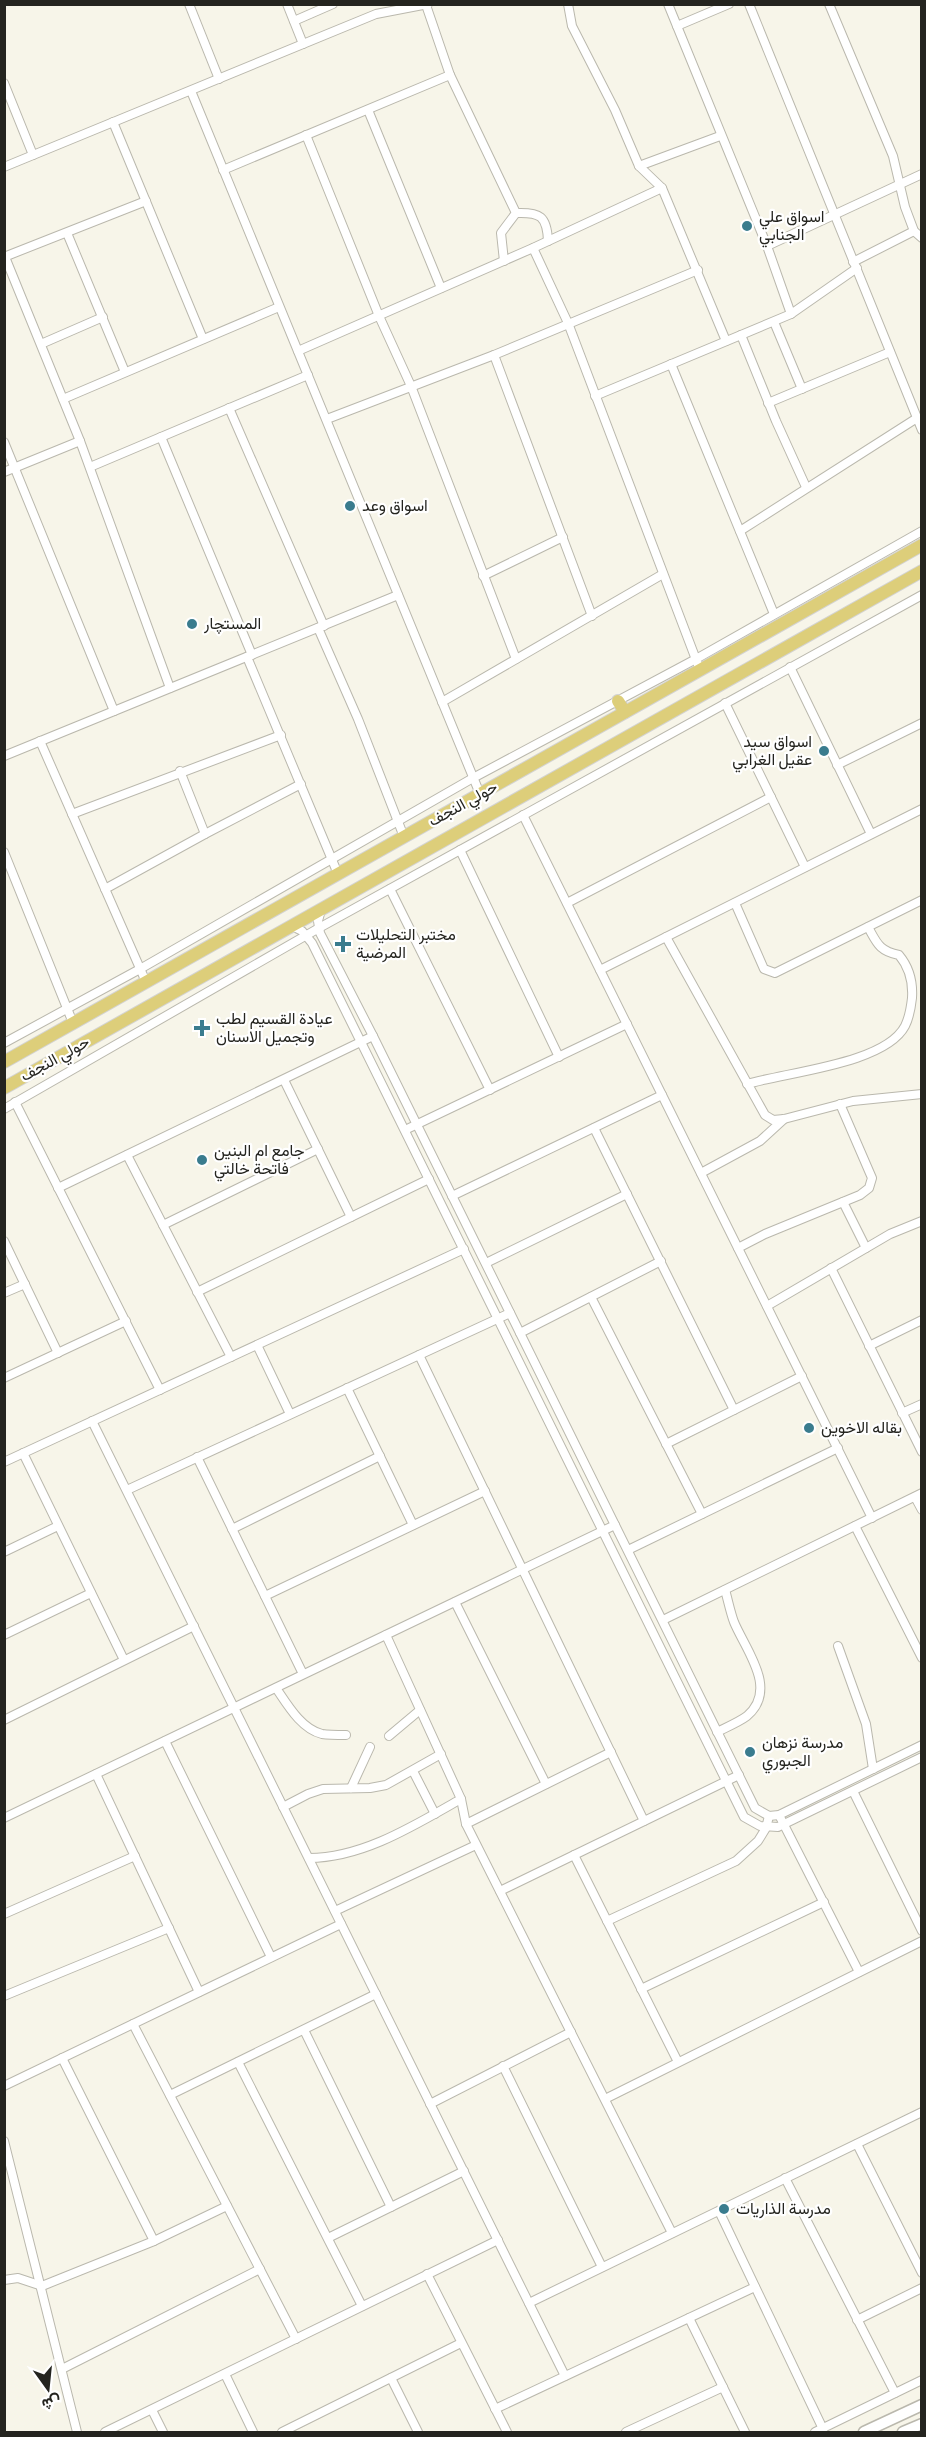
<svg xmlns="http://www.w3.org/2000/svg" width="926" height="2437" viewBox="0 0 926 2437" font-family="Signika,Vazirmatn,sans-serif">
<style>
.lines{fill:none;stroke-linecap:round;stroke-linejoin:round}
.street-casing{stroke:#bab8ad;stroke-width:10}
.secondary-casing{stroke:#bab8ad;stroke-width:13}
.primary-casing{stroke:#d3d3d2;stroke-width:14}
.street{stroke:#fff;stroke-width:8}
.secondary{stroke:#fff;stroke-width:10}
.primary{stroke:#ddce7a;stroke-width:12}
.poi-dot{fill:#3a7c8e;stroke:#fff;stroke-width:2}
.labels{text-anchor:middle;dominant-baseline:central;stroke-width:4.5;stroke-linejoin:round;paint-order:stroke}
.poi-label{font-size:16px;fill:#24241f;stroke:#fff;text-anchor:start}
.street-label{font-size:16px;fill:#24241f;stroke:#fff}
</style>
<rect width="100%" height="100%" fill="#f7f5e9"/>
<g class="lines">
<defs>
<g id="street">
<polyline points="189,4 219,79"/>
<polyline points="287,4 303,44"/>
<polyline points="568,4 572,26 615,110 639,166 720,136"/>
<polyline points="668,4 767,246 791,314"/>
<polyline points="749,4 922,430"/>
<polyline points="829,4 893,156 905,207 914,231 922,238"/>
<polyline points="426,5 450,75 516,213 501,233 504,261"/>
<polyline points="294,21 333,4"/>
<polyline points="677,26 729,4"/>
<polyline points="4,83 33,155"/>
<polyline points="191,91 480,794"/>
<polyline points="368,110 441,288"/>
<polyline points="113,122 203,339"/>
<polyline points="306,135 379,316 411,386 516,659"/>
<polyline points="639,166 662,188 726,341"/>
<polyline points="4,167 376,14 428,4"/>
<polyline points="223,170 450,75"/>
<path d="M516,213C540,212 547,216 548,241"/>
<polyline points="67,233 125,372"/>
<polyline points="767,246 922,174"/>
<polyline points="533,248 568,323 700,670"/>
<polyline points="4,257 146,201"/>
<polyline points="5,257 80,441 170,688"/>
<polyline points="853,262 914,231"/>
<polyline points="774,322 802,389"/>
<polyline points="741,335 776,421 806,487"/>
<polyline points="41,344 103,317"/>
<polyline points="298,351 533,248 662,188"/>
<polyline points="494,355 592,616"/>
<polyline points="671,364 774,614"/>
<polyline points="595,396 791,314 857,268"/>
<polyline points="63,399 279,307"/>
<polyline points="768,403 890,352"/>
<polyline points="229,408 324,626"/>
<polyline points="327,419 494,355 698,270"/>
<polyline points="161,437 252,655"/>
<polyline points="4,442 114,711"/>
<polyline points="90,467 308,375"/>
<polyline points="4,472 80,441"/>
<polyline points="740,531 917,418"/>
<polyline points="483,576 563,537"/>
<polyline points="318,628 358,719 404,837"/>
<polyline points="247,657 338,874"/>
<polyline points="790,667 871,834"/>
<polyline points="442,702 663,574"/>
<polyline points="725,703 805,867"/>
<polyline points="40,741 146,982"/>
<polyline points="4,756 398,595"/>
<polyline points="837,765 922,723"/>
<polyline points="72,814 281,735"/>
<polyline points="523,815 872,1518"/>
<polyline points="205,834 301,784"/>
<polyline points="460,850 559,1057"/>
<polyline points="4,852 73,1023"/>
<polyline points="105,889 205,834 180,771"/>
<polyline points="390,889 490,1090"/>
<polyline points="567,903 771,797"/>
<polyline points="735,903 764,969 775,973 922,900"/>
<polyline points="321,910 318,921 320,933 373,1036 755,1808 769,1816 779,1815 922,1745"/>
<polyline points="292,926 302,931 312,943 744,1817 760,1826 778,1827 922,1757"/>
<polyline points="666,937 765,1115 773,1120 784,1119 853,1101 922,1094"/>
<polyline points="600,970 922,809"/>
<polyline points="4,1043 140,969 473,778 696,659 922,531"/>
<polyline points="284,1080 351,1217"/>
<path d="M747,1084C787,1072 885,1064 905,1026C909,1018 911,1007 912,998C913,983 909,967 899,955C879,951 877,943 868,927"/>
<polyline points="15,1102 160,1390"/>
<polyline points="4,1109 319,928 922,595"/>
<polyline points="594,1128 734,1410"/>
<polyline points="405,1130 627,1024"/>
<polyline points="127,1155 231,1357"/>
<polyline points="701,1173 760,1141 784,1119"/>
<polyline points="58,1188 373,1036"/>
<polyline points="452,1196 662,1095"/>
<polyline points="843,1202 866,1248"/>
<polyline points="163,1225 318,1149"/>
<polyline points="4,1241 58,1353"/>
<polyline points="738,1248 765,1234 860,1195 869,1188 872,1178 840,1104"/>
<polyline points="486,1263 627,1194"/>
<polyline points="831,1268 922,1452"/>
<polyline points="197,1292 429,1179"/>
<polyline points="4,1293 25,1284"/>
<polyline points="591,1297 702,1514"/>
<polyline points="767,1306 890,1234 922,1221"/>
<polyline points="520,1333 661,1261"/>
<polyline points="257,1345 290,1414"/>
<polyline points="869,1346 922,1320"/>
<polyline points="419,1355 644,1821"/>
<polyline points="4,1378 126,1321"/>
<polyline points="347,1388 413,1525"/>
<polyline points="902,1413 922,1404"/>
<polyline points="92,1421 565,2376"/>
<polyline points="666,1444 802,1376"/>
<polyline points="23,1453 124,1660"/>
<polyline points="197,1457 303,1674"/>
<polyline points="4,1462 464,1249"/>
<polyline points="127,1490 510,1313"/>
<polyline points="915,1497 922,1510"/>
<polyline points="855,1526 922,1658"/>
<polyline points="232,1529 380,1456"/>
<polyline points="628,1550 838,1448"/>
<polyline points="4,1552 58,1526"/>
<polyline points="265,1596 485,1491"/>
<polyline points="455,1602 546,1784"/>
<polyline points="663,1620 922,1493"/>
<polyline points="4,1635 91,1593"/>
<polyline points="386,1635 461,1799 466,1824 672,2233"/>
<polyline points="838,1646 866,1724 873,1769"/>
<path d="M276,1688C287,1704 301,1729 322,1734C329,1735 338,1735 346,1735"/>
<polyline points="4,1720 194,1626"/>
<path d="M717,1732C727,1727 739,1722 747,1716C779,1689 745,1649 734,1622C730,1611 728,1600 725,1590"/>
<polyline points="389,1736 420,1710"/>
<polyline points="165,1741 271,1957"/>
<polyline points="413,1771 435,1814"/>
<polyline points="96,1774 199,1992"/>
<polyline points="351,1788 370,1747"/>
<polyline points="853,1791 922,1931"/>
<polyline points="283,1807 308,1794 323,1789 370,1788 386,1785 441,1754"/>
<polyline points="779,1815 859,1972"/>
<polyline points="4,1818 615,1525"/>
<polyline points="466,1824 611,1752"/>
<polyline points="574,1855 678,2062"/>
<path d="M309,1858C363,1858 415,1825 461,1799"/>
<polyline points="500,1891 739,1775"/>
<polyline points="335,1911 476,1845"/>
<polyline points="4,1914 135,1856"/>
<polyline points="607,1921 736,1861 758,1841 766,1828 769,1816"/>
<polyline points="641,1989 824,1902"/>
<polyline points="4,1996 169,1928"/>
<polyline points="133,2024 296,2339"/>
<polyline points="304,2030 391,2207"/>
<polyline points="62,2058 154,2241"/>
<polyline points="238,2062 362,2306"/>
<polyline points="503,2066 602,2267"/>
<polyline points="4,2086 341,1924"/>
<polyline points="170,2095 376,1994"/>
<polyline points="605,2099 922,1941"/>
<polyline points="430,2104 571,2032"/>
<polyline points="4,2141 77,2432"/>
<polyline points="857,2144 922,2273"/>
<polyline points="785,2178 895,2393"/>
<polyline points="719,2211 823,2429"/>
<polyline points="328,2238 464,2171"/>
<polyline points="427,2274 507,2432"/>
<polyline points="4,2280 18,2278 42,2286 154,2241 227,2206"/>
<polyline points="529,2303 922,2112"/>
<polyline points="689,2318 745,2432"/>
<polyline points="857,2320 922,2288"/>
<polyline points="62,2369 260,2269"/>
<polyline points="225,2374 253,2432"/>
<polyline points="391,2378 418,2432"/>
<polyline points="495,2409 755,2287"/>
<polyline points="152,2410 163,2432"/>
<polyline points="105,2432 498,2240"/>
<polyline points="282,2432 461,2343"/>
<polyline points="626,2432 723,2387"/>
<polyline points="815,2432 922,2380"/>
</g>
<g id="secondary">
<polyline points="864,2432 922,2405"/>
<polyline points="903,2432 922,2424"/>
</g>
<g id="primary">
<polyline points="618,701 625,712"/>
<polyline points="4,1062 922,545"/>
<polyline points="4,1088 922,571"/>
</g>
</defs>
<use href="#street" class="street-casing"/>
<use href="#secondary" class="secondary-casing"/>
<use href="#primary" class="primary-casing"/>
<use href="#street" class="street"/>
<use href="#secondary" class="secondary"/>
<use href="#primary" class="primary"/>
</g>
<g class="poi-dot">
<circle cx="747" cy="226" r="6"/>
<circle cx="350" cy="506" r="6"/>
<circle cx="192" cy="624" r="6"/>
<circle cx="824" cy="751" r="6"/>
<path d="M340 935h6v6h6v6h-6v6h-6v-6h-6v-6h6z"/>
<path d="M199 1019h6v6h6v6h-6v6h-6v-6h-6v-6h6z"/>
<circle cx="202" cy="1160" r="6"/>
<circle cx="809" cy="1428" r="6"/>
<circle cx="750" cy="1752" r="6"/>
<circle cx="724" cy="2209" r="6"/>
</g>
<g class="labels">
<g class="poi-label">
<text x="759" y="217">اسواق علي<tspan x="759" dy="18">الجنابي</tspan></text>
<text x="362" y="506">اسواق وعد</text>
<text x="204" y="624">المستچار</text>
<text x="812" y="742" text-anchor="end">اسواق سيد<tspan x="812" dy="18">عقيل الغرابي</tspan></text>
<text x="356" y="935">مختبر التحليلات<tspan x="356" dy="18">المرضية</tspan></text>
<text x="216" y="1019">عيادة القسيم لطب<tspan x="216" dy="18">وتجميل الاسنان</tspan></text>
<text x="214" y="1151">جامع ام البنين<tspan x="214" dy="18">فاتحة خالتي</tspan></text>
<text x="821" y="1428">بقاله الاخوين</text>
<text x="762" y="1743">مدرسة نزهان<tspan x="762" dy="18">الجبوري</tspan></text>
<text x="736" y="2209">مدرسة الذاريات</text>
</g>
<g class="street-label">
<text transform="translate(463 804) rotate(-29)">حولي النجف</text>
<text transform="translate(55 1059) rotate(-29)">حولي النجف</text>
</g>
</g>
<rect width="926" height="2437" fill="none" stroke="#24241f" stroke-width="12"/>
<g transform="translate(48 2389) rotate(165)" stroke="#ffffff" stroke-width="4.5" paint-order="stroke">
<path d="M0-4.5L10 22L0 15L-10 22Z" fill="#24241f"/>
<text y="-9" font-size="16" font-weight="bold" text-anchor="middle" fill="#24241f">ش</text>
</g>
</svg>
